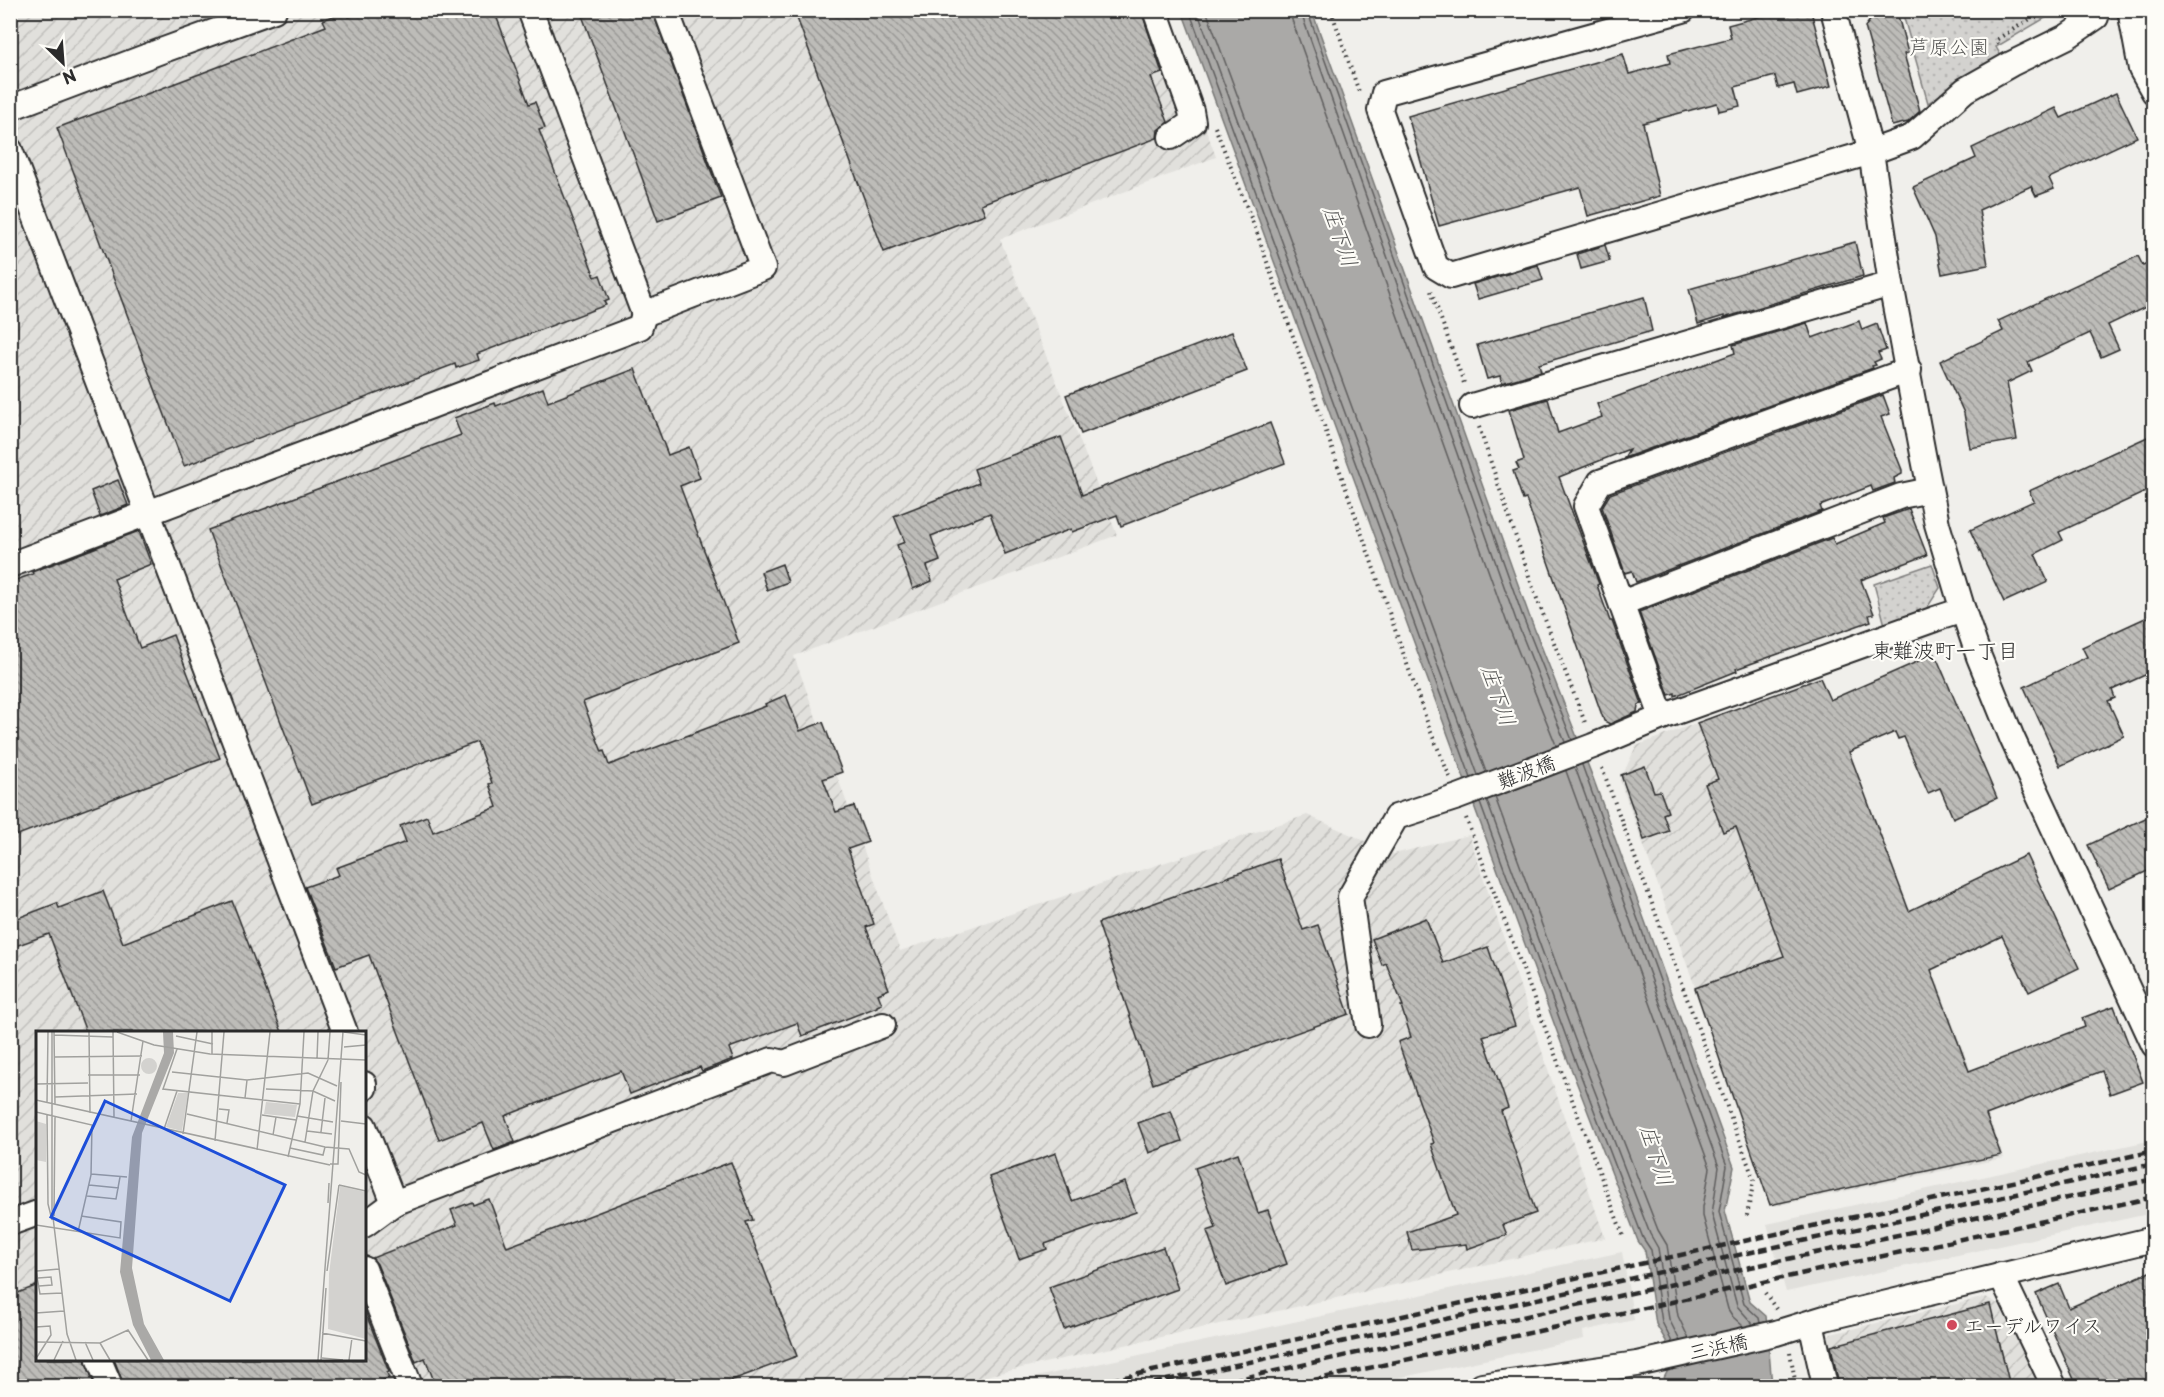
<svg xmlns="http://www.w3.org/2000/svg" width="2164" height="1397" viewBox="0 0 2164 1397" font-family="'Playpen Sans','Klee One',sans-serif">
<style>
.built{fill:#e1e0dc}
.industrial{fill:url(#industrial-furrows);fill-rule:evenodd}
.park{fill:url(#park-dots);stroke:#7f7e7d;stroke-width:1.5}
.water{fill:#aaa9a7;stroke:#777775;stroke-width:1.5}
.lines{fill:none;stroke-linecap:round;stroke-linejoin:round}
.shore{stroke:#5e5d5d;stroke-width:1.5}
.building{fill:url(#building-back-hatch);stroke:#2b2b2b;stroke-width:1.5}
.minor-casing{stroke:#2b2b2b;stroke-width:28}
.major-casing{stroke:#2b2b2b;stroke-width:36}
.path{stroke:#2b2b2b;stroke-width:4;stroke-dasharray:1.5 4.5;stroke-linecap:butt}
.minor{stroke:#fdfcf7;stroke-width:24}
.major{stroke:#fdfcf7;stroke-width:32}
.rail{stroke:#2b2b2b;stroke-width:4.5;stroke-dasharray:9 4.5;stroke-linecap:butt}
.poi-dot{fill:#d1495b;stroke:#fdfcf7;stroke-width:2}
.labels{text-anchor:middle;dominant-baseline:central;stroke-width:4.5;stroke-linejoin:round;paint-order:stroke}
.park-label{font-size:20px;fill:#555554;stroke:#fdfcf7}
.street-label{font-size:20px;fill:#2b2b2b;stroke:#fdfcf7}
.poi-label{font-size:20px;fill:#2b2b2b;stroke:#fdfcf7;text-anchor:start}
.water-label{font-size:21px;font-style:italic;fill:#575756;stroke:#fdfcf7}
.neighbourhood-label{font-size:21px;fill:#2b2b2b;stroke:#fdfcf7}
.inset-road{fill:none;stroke:#a1a19e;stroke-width:1.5}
.view{fill:#1d4ed8;fill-opacity:0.15;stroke:#1d4ed8;stroke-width:3}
.inset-edge{fill:none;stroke:#2b2b2b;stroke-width:3}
</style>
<defs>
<pattern id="industrial-furrows" width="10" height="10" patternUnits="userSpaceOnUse" patternTransform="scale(1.5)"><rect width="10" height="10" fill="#e1e0dc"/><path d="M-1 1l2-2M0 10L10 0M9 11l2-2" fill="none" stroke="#c1c0bd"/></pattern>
<pattern id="park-dots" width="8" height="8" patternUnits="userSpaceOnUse" patternTransform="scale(1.5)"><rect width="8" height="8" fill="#d3d2cf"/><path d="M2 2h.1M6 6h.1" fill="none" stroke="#b5b4b2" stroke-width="1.8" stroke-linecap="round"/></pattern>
<pattern id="building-back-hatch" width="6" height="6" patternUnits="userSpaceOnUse" patternTransform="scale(1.5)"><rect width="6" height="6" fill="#bdbcb8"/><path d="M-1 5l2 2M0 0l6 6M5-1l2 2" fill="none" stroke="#9a9996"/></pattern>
</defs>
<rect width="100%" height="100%" fill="#f0efeb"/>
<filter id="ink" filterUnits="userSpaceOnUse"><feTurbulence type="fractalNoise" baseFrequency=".0167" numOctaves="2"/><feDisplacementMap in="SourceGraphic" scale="12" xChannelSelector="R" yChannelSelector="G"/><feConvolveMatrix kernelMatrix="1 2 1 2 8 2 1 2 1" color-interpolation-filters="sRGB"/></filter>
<g filter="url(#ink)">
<g class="built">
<polygon points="2153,1140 2153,1213 1786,1292 1767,1224"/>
<polygon points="1622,1252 1634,1320 1583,1331 1584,1339 1360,1386 994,1386"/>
</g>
<g class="industrial">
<path d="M10,11H1163L1216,157L1000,239L1117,535L794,656L900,951L1307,815L1394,854L1469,835L1605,1238L941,1386H11ZM38,1032H364V1360H38Z"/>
<polygon points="1821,676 2004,1158 1775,1206 1620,781 1636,746"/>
<polygon points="1986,1297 1998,1304 2041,1386 1832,1386 1823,1348 1831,1334"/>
</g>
<g class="park">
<polygon points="1902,11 2057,11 1996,47 2001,56 1987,63 1928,103"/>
<polygon points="1932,564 1940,588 1925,611 1885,625 1874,584"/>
</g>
<polygon class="water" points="1182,11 1312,11 1529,615 1593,778 1734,1167 1725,1211 1750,1302 1766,1316 1772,1386 1664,1386 1663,1380 1667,1372 1666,1341 1656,1324 1645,1251 1638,1241 1562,1045"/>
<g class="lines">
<g class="shore">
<polyline points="1189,10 1471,778"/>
<polyline points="1197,10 1478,775"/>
<polyline points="1206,10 1486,772"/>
<polyline points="1291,10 1292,20 1507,623 1556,745"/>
<polyline points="1300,10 1516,620 1565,742"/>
<polyline points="1307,10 1523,617 1572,740"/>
<polyline points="1582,765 1727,1166 1719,1212 1744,1304 1759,1318 1760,1323"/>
<polyline points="1575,767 1719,1167 1712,1214 1737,1306 1753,1324"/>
<polyline points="1566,771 1710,1168 1703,1207 1703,1216 1728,1309 1733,1317 1743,1326"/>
<polyline points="1495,797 1583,1037 1658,1230 1667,1245 1678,1316 1689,1339"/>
<polyline points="1487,801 1575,1040 1650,1234 1658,1248 1669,1319 1680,1341"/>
<polyline points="1480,803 1568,1042 1643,1238 1651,1250 1662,1322 1672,1342"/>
</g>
</g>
<g class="building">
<polygon points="367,10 494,10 529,104 535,102 545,128 539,130 595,277 600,275 609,300 604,302 606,305 477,354 479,360 456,368 455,364 184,466 57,128 326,26 323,20 347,11 349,17"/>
<polygon points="580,10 652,10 721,198 658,221"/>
<polygon points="794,10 1141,10 1162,73 1151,77 1168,122 1158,130 1157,138 981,204 985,214 884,252"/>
<polygon points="1784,10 1806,10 1812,15 1831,86 1797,95 1794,84 1778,88 1775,76 1735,87 1740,106 1719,111 1717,103 1643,123 1660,196 1588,216 1580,187 1439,226 1408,116 1623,54 1629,74 1670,63 1668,54 1731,38 1728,25"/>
<polygon points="1897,12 1908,53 1904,54 1920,111 1908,122 1892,126 1865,27 1871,19"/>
<polygon points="2116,93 2137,137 2049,178 2054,189 2036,196 2031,186 1979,210 1988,265 1942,274 1935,237 1913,187 1976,158 1972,148 2056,108 2061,118"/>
<polygon points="1855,242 1863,276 1724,318 1724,316 1698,324 1689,289"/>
<polygon points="1605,245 1610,261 1581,269 1577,254"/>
<polygon points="2138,256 2143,266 2154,261 2154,303 2108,325 2119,349 2101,357 2090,333 2028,362 2032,371 2007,383 2017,440 1970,448 1964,413 1940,361 2003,331 1998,321"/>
<polygon points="1538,265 1543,280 1478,299 1473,284"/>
<polygon points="1644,297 1652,331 1539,364 1541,371 1502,383 1500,376 1487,379 1477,345"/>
<polygon points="1859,321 1862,330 1877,324 1886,350 1878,353 1881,359 1874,362 1876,365 1872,366 1873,368 1624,458 1629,449 1559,477 1599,584 1597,585 1610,621 1612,621 1642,704 1638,705 1637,712 1610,724 1604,721 1526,499 1523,500 1513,471 1519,469 1516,463 1524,460 1509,410 1548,399 1558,433 1602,417 1597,404 1735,353 1733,345 1807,323 1812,338"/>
<polygon points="1232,332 1247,371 1081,434 1066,395"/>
<polygon points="635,369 668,455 689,447 700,478 680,486 739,643 583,702 602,752 604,751 609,765 766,706 765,704 786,695 800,731 823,722 842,772 823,779 836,812 854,806 868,842 848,849 874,924 866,927 889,989 878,994 882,1004 877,1006 877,1007 802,1036 797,1023 729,1048 733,1059 702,1071 700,1067 630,1094 621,1071 505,1116 515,1142 494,1150 483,1123 439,1140 369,955 336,967 305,887 339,875 336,868 406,842 400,826 427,816 433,832 497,807 489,784 492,783 477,742 312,804 208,530 461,435 454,418 495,403 496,406 543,388 548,402"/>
<polygon points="1883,395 1890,414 1881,417 1902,470 1902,474 1894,478 1895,483 1873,491 1871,486 1858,491 1820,506 1822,511 1636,582 1632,571 1625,573 1602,507 1610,494"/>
<polygon points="1270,423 1285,463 1121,526 1117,515 1072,532 1071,529 1005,554 990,513 931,536 940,561 927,566 932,581 913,589 897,545 905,542 894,516 979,483 974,469 1061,437 1082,495"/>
<polygon points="2154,434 2154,488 2059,532 2063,540 2035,554 2048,582 2004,602 1970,530 2034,501 2029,491"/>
<polygon points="118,480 128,505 100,516 91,491"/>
<polygon points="1909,509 1927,555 1861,580 1874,614 1869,615 1871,621 1736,669 1737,671 1675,696 1675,693 1669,695 1639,612 1832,538 1835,544 1885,523 1883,518"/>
<polygon points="139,531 151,564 114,579 140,648 173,635 220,758 10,838 10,582 33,574 32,572"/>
<polygon points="782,564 788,582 767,590 761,572"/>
<polygon points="2154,614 2154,671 2112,690 2115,698 2108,701 2124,736 2060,766 2024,687 2087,657 2082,647"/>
<polygon points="1935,654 1997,798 1953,818 1940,788 1928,793 1904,737 1898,739 1895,732 1849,752 1909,911 2026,855 2079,968 2029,992 2002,936 1931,970 1969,1071 2085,1027 2082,1018 2114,1006 2143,1082 2110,1094 2102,1071 1986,1115 2001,1155 1770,1205 1695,988 1784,956 1736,827 1723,832 1705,784 1718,779 1697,723 1820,678 1830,700"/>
<polygon points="1645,766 1654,792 1660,791 1668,812 1663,814 1669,831 1644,840 1621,775"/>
<polygon points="2154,814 2154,868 2109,889 2088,845"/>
<polygon points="1278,859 1303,930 1318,925 1349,1014 1153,1084 1098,923"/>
<polygon points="103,891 123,943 232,901 282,1032 86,1032 49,934 10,948 10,921 57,903 59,908"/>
<polygon points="1426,918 1443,963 1488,947 1515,1026 1483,1036 1508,1108 1501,1111 1536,1213 1503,1225 1507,1235 1467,1249 1466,1244 1412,1250 1407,1232 1456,1215 1431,1144 1434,1143 1398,1042 1411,1037 1401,1006 1403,1006 1386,963 1382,965 1372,939"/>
<polygon points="1171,1111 1182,1141 1149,1153 1138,1123"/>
<polygon points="1056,1153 1072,1201 1125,1182 1136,1212 1045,1244 1047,1249 1019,1259 989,1177"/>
<polygon points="1238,1153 1258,1213 1268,1210 1287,1264 1226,1286 1207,1231 1216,1228 1195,1168"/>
<polygon points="731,1162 753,1220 746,1222 797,1356 716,1386 436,1386 425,1358 416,1362 377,1264 372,1258 457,1225 451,1210 472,1202 473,1205 489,1199 507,1247"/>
<polygon points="1163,1247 1178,1289 1064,1329 1049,1287"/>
<polygon points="2154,1270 2154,1386 2077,1386 2036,1294 2059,1284 2069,1308"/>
<polygon points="38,1285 38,1359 85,1359 95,1386 10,1386 10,1296"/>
<polygon points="1990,1304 2010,1386 1839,1386 1831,1346"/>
<polygon points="364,1309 389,1372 387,1373 389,1378 367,1386 124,1386 114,1359 364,1359"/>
</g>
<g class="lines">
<defs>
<g id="minor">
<polyline points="530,10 644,314 763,268 666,10"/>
<polyline points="1155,10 1191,111 1193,122 1171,137"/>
<polyline points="1683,10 1384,93 1380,110 1436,267 1451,276 1871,152 1912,137 1965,90 2011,64 2068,36 2096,17"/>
<polyline points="1833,10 1871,152 1891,284 1923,454 1937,524 1961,604 1979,657 2012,738 2154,1045"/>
<polyline points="2130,10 2141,69 2154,92"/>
<polyline points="10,108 161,51 274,10"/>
<polyline points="10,150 345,1032"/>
<polyline points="1472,406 1891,284"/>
<polyline points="10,565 640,327 644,314"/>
<polyline points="1622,603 1901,496 1930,490"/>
<polyline points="1662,717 1586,506 1600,482 1909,370"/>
<polyline points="1368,1025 1350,897 1396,817 1458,797 1593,746 1662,717 1935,619 1963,610"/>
<polyline points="364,1084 364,1088"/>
<polyline points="364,1126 394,1203 772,1060 784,1063 883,1025"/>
<polyline points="10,1223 38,1213"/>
<polyline points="364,1225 394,1203"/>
<polyline points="364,1269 410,1386"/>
<polyline points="2001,1275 2054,1386"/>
<polyline points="1811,1323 1825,1386"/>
<polyline points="99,1360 110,1386"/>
<polyline points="1482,1386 1637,1364 1776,1333 1825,1318 2154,1239"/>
</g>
<polyline id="major" points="2149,10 2154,18"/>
</defs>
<use href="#minor" class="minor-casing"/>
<use href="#major" class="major-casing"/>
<g class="path">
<polyline points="1331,10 1359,92"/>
<polyline points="1998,44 1996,40 2045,10"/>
<polyline points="1215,127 1257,233 1430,730 1450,777"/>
<polyline points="1431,291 1465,386"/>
<polyline points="1479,427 1534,591 1586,725"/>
<polyline points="1602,768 1754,1180 1746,1220"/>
<polyline points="1466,818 1623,1235"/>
<polyline points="1765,1293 1776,1309"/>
<polyline points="1790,1352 1796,1386"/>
</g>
<use href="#minor" class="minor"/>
<use href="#major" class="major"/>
<g class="rail">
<polyline points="1084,1386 2154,1151"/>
<polyline points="1140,1386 2154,1164"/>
<polyline points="1206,1386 2154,1179"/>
<polyline points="1286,1386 2154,1197"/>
</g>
</g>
</g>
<circle class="poi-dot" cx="1952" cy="1325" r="6"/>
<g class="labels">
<g class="park-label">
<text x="1949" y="46">芦原公園</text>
</g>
<g class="street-label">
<text transform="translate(1526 771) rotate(-21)">難波橋</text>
<text transform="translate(1718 1346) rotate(-12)">三浜橋</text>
</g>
<g class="poi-label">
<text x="1964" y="1325">エーデルワイス</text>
</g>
<g class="water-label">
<text transform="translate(1342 236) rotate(71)">庄下川</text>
<text transform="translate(1500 695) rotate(71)">庄下川</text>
<text transform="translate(1658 1155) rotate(72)">庄下川</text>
</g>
<g class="neighbourhood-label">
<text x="1945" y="649">東難波町一丁目</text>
</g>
</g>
<g transform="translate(36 1031)">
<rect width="330" height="330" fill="#f0efeb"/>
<path d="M105 35a8 8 0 1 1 16 0a8 8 0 1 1-16 0ZM142,62H152L146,100L130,96ZM230,71L261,74L259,86L228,83ZM0,90L10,93V131L0,129ZM304,155L330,161V308L292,298L293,243Z" fill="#d3d2cf"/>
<path d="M127,1H137L138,22L106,102L96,237L108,293L128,329H115L97,294L84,241L96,106L128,22Z" fill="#aaa9a7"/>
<path class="inset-road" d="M16,1V178L31,303L40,329M18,1L19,74M53,1L54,82M77,1L78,86M81,1L118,14L174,23L330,29M176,1V23M308,1L330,4M18,4L77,6M140,5L177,13M308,16L330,14M141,18L127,58L264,73M18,26L106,25M281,28L282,1M292,29L294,1M136,41L211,49L272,42L301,55M52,44H104M0,53L52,52M230,58L277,60L299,70M19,66L101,63M209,67L211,49M0,69L294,134M11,72L12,1M183,78L193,79L191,92M0,81L56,94L55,144L42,201M11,83L12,173L16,189M151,83L289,116L313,118L323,141L330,144M226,84L260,89M261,85L297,91M95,90L107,10M305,90L330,93M128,98L141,60M271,100L296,103M285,101L289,67M147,103L161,1M237,104L240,86M179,110L188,1M269,111L277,60L292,29M254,117L287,124L289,116M221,119L234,1M252,126L264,73L268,1M294,133H302L305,51M55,143L91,146M53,154L83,157M303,154L330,160M51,165L80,168L84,146M292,172L293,152M18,185L19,85M0,194L84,207L85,191L45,185M0,240L4,263L26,262M1,240L23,238M291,240L303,154M2,247L15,246L16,254L3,255M0,282L28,280M0,296L14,295L15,304L1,326M286,302L330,310M0,311L64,312L92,299L112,329M49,311L57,329M64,312L74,329M286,327L307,329M18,329L27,310M282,329L307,1M285,329L290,257M313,329L316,307"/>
<path class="view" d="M69,70L249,154L194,270L15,186Z"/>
<rect width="330" height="330" class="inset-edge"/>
</g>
<rect width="2164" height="1397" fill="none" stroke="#fdfcf7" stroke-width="36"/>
<rect x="18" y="18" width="2128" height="1361" fill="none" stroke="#2b2b2b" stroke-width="2" filter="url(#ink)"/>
<g transform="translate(63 63) rotate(155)" stroke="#fdfcf7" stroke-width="4.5" paint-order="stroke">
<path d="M0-4.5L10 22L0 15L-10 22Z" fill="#2b2b2b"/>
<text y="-9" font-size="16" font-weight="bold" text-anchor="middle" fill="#2b2b2b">N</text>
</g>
</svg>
